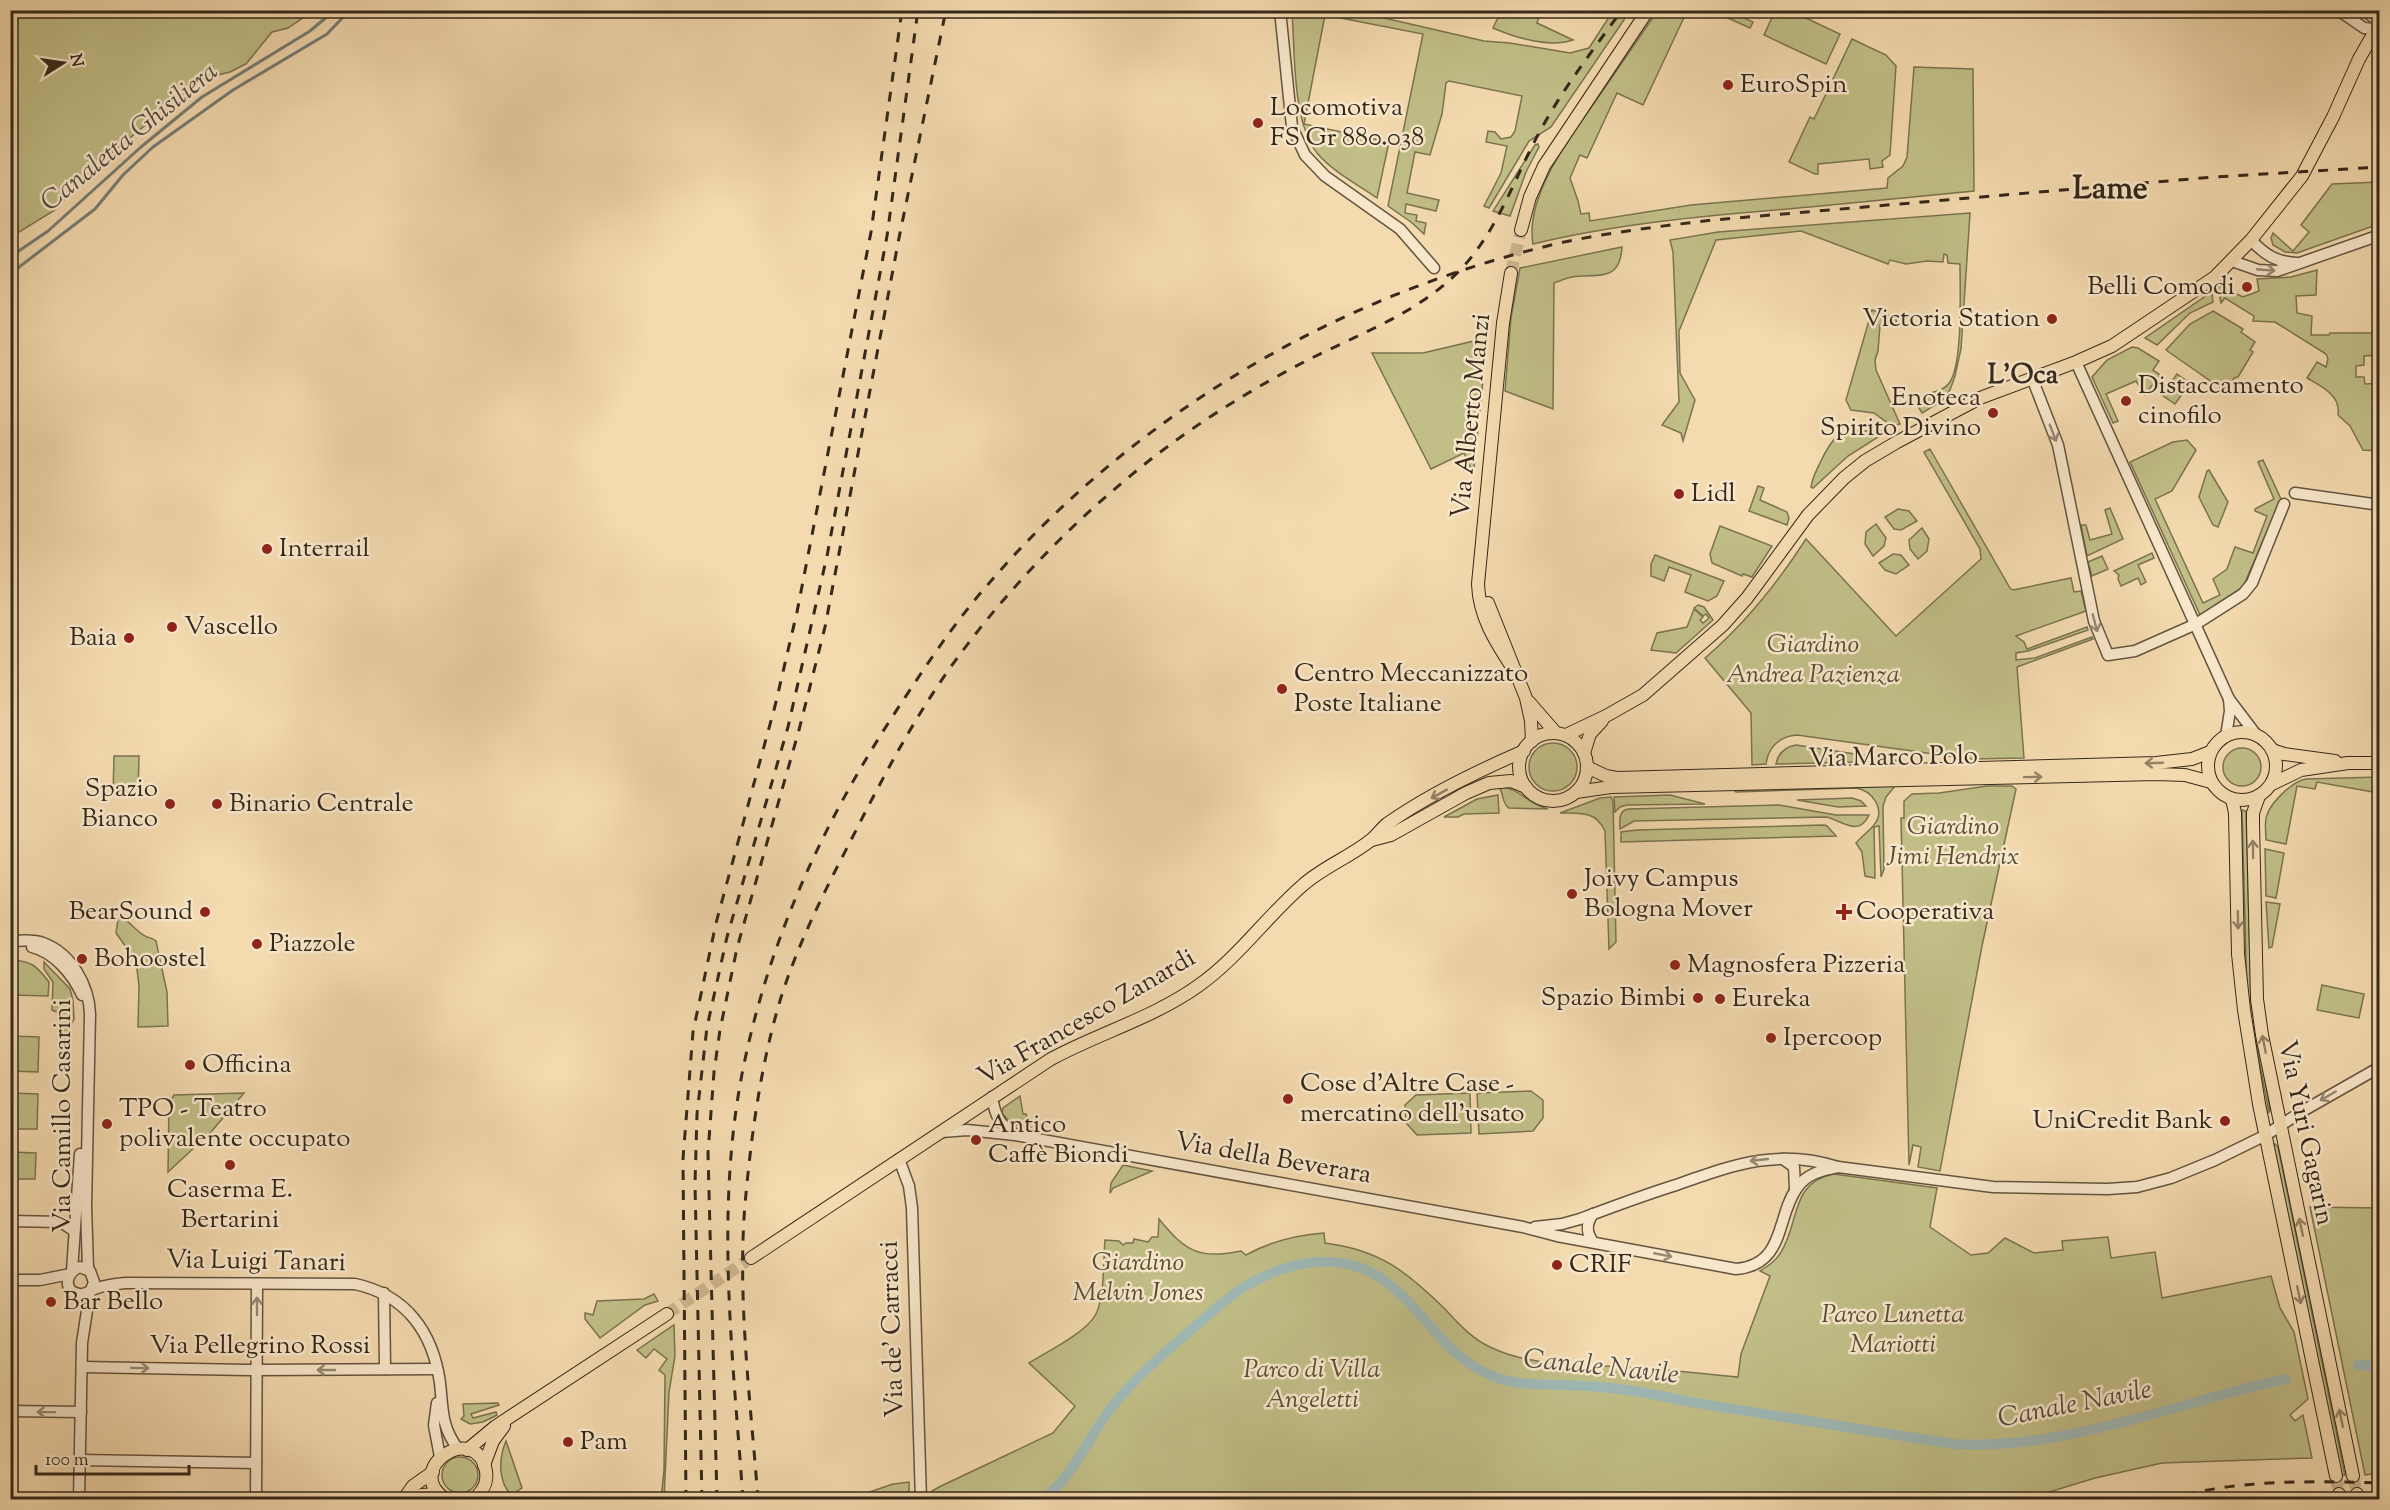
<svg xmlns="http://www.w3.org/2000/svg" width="2390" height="1510" viewBox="0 0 2390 1510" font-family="'Sorts Mill Goudy',serif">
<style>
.green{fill:#c1be87;stroke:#7b7350;stroke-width:1.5}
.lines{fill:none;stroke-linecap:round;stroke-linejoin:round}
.stream{stroke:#757e77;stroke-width:3}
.canal{stroke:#9fb8b5;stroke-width:10}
.major-tunnel{stroke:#ceb691;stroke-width:12;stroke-dasharray:12 6;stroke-linecap:butt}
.minor-casing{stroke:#65543f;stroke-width:13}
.major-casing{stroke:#35281a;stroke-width:14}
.minor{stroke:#f8e7cb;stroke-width:10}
.major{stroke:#f4daaf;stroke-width:12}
.rail{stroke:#35281a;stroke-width:3;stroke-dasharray:10 10;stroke-linecap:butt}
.oneway{stroke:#968872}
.oneway2{stroke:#948164}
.poi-dot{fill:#8f2418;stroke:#f8e7cb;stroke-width:2}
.labels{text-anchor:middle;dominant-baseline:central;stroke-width:5;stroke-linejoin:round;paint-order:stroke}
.poi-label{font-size:26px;fill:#35281a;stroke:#f8e7cb;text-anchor:start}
.street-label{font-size:26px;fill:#35281a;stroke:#f8e7cb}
.park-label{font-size:26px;font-style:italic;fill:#584e35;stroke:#f8e7cb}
.water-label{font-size:27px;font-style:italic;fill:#504c41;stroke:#f8e7cb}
.neighbourhood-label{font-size:27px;font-weight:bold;fill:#35281a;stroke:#f8e7cb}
.district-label{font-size:32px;font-weight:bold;fill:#35281a;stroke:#f8e7cb}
</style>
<rect width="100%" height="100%" fill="#f4daaf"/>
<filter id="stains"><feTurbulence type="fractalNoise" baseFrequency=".00333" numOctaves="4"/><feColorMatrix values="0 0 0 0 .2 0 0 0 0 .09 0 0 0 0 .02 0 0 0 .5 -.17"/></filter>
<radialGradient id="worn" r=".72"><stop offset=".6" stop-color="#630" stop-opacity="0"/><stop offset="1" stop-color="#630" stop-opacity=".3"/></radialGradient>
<g class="green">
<polygon points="11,10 313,10 313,11 288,28 272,32 246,64 230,72 206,78 176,100 92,169 55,210 11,237"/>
<path d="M1658,10L1687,11L1643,105L1617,93L1587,158L1580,155L1570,178L1578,201L1581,214L1589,213L1590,221L1691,205L1887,188L1888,178L1903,166L1907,157L1914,67L1973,69L1974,191C1920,196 1865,202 1810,207C1717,215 1624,222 1533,244C1524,192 1578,127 1606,86C1623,61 1640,36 1658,10Z"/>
<path d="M1303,11H1354L1484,41L1510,43L1570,53L1589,48L1613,11H1630L1551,127L1529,141L1489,208L1484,206L1501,173L1507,146L1486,142L1488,131L1495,132L1501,139L1511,137L1515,131L1522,96L1449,81L1446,83L1442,114L1430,155L1415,152L1407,193L1439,200L1436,211L1406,204L1405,213L1417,215L1416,221L1426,223L1424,234L1411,222L1388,206L1423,34L1325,15L1304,124L1389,142L1377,198C1357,184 1333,172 1317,153C1292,122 1295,51 1292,12Z"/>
<path d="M1501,11H1526L1539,17L1537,23L1573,40C1550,48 1516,38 1493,28Z"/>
<polygon points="1712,11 1729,11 1753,22 1750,28"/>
<polygon points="1775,11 1791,11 1840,34 1826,64 1764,35"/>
<polygon points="1852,39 1886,55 1896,66 1890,155 1882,161 1883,167 1870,169 1869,159 1818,164 1818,174 1815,174 1789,162 1810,117 1814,119"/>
<polygon points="1538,144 1539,147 1526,172 1510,216 1493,211 1535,145"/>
<polygon points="2379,182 2379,224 2297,253 2285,252 2273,245 2271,238 2273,233 2293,251 2309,232 2301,225 2332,184"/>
<path d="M1970,213L1961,349L1955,376L1950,390L1942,401L1922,413L1916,403C1922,390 1942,395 1950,382C1963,361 1960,290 1960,264L1948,263L1947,255L1944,254L1943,262L1927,261L1906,264L1890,260L1888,264L1801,231L1716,240L1679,331L1680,373L1695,400L1683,441L1681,433L1662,425L1679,402L1673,252L1670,240L1718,232Z"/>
<path d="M1622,247C1620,283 1598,273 1572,277C1566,278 1560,281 1554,283L1553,409L1505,391L1511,318L1520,268Z"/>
<path d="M2317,270L2316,295L2296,296L2297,313L2312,316L2311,335H2329L2330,333H2379V355L2364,356V365L2356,366V377H2364L2365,384L2379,383V418L2375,419V425H2379V451L2363,450L2350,426L2338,415C2341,395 2322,387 2307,378L2317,362L2326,367L2328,359L2326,354L2275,322L2253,321L2254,316L2225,298L2221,303L2218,287L2219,286L2243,297L2259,291L2257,279L2291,277Z"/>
<polygon points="2210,293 2212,293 2213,302 2190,313 2157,345 2145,338"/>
<polygon points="1872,310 1897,318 1895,326 1880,325 1878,351 1875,360 1876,370 1900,424 1892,426 1874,413 1851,410 1846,400"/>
<polygon points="2213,311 2243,329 2241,332 2255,342 2250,350 2253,352 2238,377 2234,378 2231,384 2222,389 2166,350 2190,324"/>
<polygon points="1474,341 1484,371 1474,468 1470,467 1464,453 1431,469 1372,353 1423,353"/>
<polygon points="2132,347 2138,348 2159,361 2153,370 2160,375 2145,395 2136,381 2106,394 2118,421 2113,423 2092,377 2107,360"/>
<polygon points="2177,374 2190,383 2175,404 2162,395"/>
<path d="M1855,431H1882L1883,434L1848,456L1813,488L1811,487C1812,477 1829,442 1837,437C1842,433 1848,432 1855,431Z"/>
<polygon points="2187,440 2196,450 2172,491 2155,499 2203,603 2220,595 2213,579 2227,569 2235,547 2253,553 2267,516 2255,511 2255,509 2274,499 2258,462 2263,460 2281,499 2243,587 2200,615 2130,462 2173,442"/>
<path d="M1930,449L2010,588L2013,590L2071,578L2074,592L2081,591L2086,611L2016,636L2024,642L2027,649L2087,627L2088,630L2028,651L2016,653V660L2035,658L2092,637L2093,639L2017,667L2024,758L1970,759L1797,735C1780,736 1768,747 1766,764L1752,765L1751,713L1705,658C1746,623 1777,584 1806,539L1896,636L1981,559L1980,549L1924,452Z"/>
<polygon points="2209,470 2228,502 2218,527 2213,525 2199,497 2207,471"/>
<polygon points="1758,486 1764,488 1760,500 1787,512 1789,518 1787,525 1749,511"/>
<polygon points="2110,508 2123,539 2087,556 2081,525 2086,525 2090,540 2112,534 2105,510"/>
<polygon points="1898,509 1909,511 1917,521 1901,530 1894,529 1885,517"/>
<polygon points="1876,524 1886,538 1884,546 1873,556 1865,544 1866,532"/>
<polygon points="1720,526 1772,546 1752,577 1743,574 1742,576 1712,563 1710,554"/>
<polygon points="1922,528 1929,539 1927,551 1918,559 1910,549 1909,540"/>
<polygon points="2152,553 2154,558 2138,565 2146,582 2141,585 2138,578 2121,586 2118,579 2119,575 2114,571"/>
<polygon points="1893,554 1901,555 1909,565 1896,574 1885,570 1879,563"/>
<polygon points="1655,555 1724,581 1717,596 1708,601 1685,592 1691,575 1669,567 1664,581 1651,576 1651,564"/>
<polygon points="2102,556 2108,569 2092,576 2088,562"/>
<polygon points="1698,605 1704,607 1713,620 1676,653 1651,650 1657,633 1687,627 1694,609 1703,617 1700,620 1703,623 1709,618 1706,614 1703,616 1694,608"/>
<circle cx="1553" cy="767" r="24"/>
<path d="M1796,745L1901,761L1776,764C1778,753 1785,747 1796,745Z"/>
<circle cx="2242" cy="767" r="19"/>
<polygon points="114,756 139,756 138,795 113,794"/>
<path d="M2379,777V793L2317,782L2315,789L2297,786L2286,844L2266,840C2266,832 2264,821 2267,815C2271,802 2293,781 2306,779Z"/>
<path d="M1895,786L1886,797L1883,806L1884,869L1881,877L1879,826L1874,827L1875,878L1865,876L1862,852L1856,843C1861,837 1868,832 1874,825C1886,810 1873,791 1856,788L1736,792L1734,790Z"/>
<polygon points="1987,786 2012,786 2016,789 1982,946 1940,1171 1918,1167 1921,1147 1913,1145 1909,1165 1901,818 1904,818 1904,801 1912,794 1939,793"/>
<path d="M1499,787C1519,787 1528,804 1548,809L1509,808C1502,804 1504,794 1499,787Z"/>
<polygon points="1498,795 1499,813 1464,814 1458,817 1444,817 1477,799"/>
<polygon points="1670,795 1705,804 1627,805 1620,807 1615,812 1614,797"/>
<path d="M1611,797L1613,802L1616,942L1609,949L1605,831C1596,811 1580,813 1560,813L1600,798Z"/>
<polygon points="1852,798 1861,801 1866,806 1838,807 1797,800"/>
<path d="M1779,805L1836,815H1869C1859,838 1841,820 1826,817L1634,821L1620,829C1620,821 1618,811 1628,809Z"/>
<polygon points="2242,810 2246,811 2251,999 2270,1109 2269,1113 2247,997"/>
<polygon points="1824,825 1827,826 1836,836 1621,842 1621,832 1637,830"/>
<polygon points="2265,849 2284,853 2276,898 2266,896"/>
<polygon points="2266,902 2280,904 2272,947 2269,948"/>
<path d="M121,917C131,922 137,933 147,937C150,938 153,938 156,941L167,992L168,1026L138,1027L139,986L136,961L116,933L118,919Z"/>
<path d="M11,960C31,961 36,965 49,982L48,996L11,995Z"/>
<polygon points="44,962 70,989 73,1000 74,1019 65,1038 64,1054 59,1054 59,1013 52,1010 53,982 44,969"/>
<polygon points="2322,985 2364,994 2359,1018 2317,1010"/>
<polygon points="11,1036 39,1037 38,1072 11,1071"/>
<polygon points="1531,1091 1543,1100 1543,1118 1533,1131 1479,1134 1477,1093"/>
<polygon points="11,1093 38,1094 37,1129 11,1129"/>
<polygon points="244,1093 211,1132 168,1172 169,1103 174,1095"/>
<polygon points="1470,1093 1471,1133 1417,1135 1406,1123 1405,1105 1416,1095"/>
<polygon points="1020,1096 1023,1114 1026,1114 1031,1128 1011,1124 1002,1113 1003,1108"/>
<polygon points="2275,1144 2278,1147 2345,1475 2341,1476 2274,1147"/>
<polygon points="11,1152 36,1153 35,1179 11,1179"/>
<polygon points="1123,1165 1152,1171 1113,1188 1110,1193 1111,1183"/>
<path d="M1834,1174L1937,1188L1930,1227L1971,1255L1988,1253L2005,1238L2034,1253L2063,1250L2062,1241L2108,1237L2111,1258L2155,1252L2162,1298L2271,1276L2280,1308L2294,1332L2308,1399L2290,1415L2295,1421L2303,1415L2312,1458L2162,1463L2095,1478L2023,1500L932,1499V1491L941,1486L1053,1433L1075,1406L1029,1363C1048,1351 1086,1333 1096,1314C1105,1296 1103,1260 1105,1240L1119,1241L1123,1245L1126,1243H1133L1134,1239L1148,1242L1152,1237H1158L1159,1219C1185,1251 1199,1260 1241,1251L1246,1255C1271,1241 1297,1235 1324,1233L1325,1243C1380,1250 1406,1271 1445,1309C1458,1323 1472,1339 1490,1347C1528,1366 1578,1364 1620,1367C1659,1369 1698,1373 1738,1377L1741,1354L1770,1276L1760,1271C1768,1266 1776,1261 1781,1252C1800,1222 1790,1182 1834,1174Z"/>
<polygon points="2310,1207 2379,1208 2379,1473 2365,1475"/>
<polygon points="654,1294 658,1301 645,1305 600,1338 585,1319 585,1313 593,1315 597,1301 644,1299"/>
<polygon points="674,1325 675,1356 669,1392 664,1499 661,1499 664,1470 665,1375 659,1370 667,1359 654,1349 646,1358 637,1350"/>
<polygon points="498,1403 499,1405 471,1414 473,1418 496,1412 497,1415 483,1422 470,1424 461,1419 464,1416 463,1404"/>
<path d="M506,1441L522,1488L516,1492L518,1496L514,1498C498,1484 498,1460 506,1441Z"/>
<circle cx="460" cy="1475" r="18"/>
<polygon points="909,1482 909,1499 849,1499 893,1484"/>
</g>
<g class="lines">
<g class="stream">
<polyline points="10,257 48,231 141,147 202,97 310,31 335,10"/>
<polyline points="10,274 95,209 123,175 153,147 233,90 327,34 350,10"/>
</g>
<g class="canal">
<polyline points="2358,1365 2380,1366"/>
<path d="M1041,1500C1070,1482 1090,1435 1111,1408C1137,1375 1168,1350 1199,1323C1215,1310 1231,1294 1249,1284C1270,1272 1296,1263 1320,1262C1405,1258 1421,1342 1486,1373C1512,1386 1536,1384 1564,1385C1587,1386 1611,1387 1633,1391C1651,1393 1668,1398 1685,1401C1774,1416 1863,1430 1953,1444C2065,1451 2177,1402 2286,1379"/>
</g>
<g class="major-tunnel">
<polyline points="1511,273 1521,230"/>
<polyline points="667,1314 751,1258"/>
<polyline points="2336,1476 2339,1494"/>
<polyline points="2353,1476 2357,1494"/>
</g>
<defs>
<g id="minor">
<polyline points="1280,10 1292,127 1305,155 1325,176 1400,229 1434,268"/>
<polyline points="2338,10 2364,28 2374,29 2377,26 2375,18 2363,10"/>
<path d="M2251,240C2265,255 2276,262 2297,263"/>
<polyline points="2232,261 2258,270 2277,271 2380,235"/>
<polyline points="2076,362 2229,699 2257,736"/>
<polyline points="2032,378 2058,445 2094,621 2108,655 2135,651 2196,624 2243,594 2252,583 2284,504"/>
<polyline points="2295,493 2380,505"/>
<polyline points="2226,736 2230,711 2229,699"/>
<path d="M10,941C21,941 33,939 43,943C71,953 89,985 90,1014L86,1206L88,1269"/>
<path d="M32,947C54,952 73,975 82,995"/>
<path d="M992,1097C995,1115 999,1125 1015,1134"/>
<path d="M942,1132L967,1130L1015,1135L1523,1227L1557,1236L1736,1269C1786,1265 1776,1216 1797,1188C1806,1174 1822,1170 1838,1167"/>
<polyline points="899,1159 909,1186 912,1208 921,1500"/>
<polyline points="1783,1159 1794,1167 1795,1189"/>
<polyline points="10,1221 61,1222 73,1230"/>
<path d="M1535,1227L1562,1224L1580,1219C1612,1207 1644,1195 1676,1185C1733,1165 1777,1148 1838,1167L1993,1187L2108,1189L2137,1187L2171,1178L2215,1160L2266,1135L2301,1112L2380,1067"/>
<path d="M1593,1242C1586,1232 1586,1224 1593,1214"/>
<polyline points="72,1271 80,1154"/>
<polyline points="10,1280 40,1280 70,1274"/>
<path d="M91,1290L94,1282L90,1271L80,1267C66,1272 62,1291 79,1294C85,1295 88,1292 92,1290C103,1285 115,1284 126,1283L355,1284C406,1295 433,1332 440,1383C443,1410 441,1426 458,1449"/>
<polyline points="384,1293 385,1369"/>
<polyline points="82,1367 248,1370 437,1369"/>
<polyline points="437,1403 434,1425 440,1457"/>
<polyline points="10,1411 81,1412"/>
<polyline points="80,1460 256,1463"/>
<polyline points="79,1500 82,1343 90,1291"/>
<polyline points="256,1500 257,1284"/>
</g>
<g id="major">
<polyline points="1521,230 1530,197 1544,166 1648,10"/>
<path d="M1511,273L1503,323L1478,584C1479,616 1495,641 1512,667"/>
<polyline points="1488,603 1526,698 1531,721 1532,741"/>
<polyline points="1529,702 1556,733"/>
<circle cx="2242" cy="766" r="34"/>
<circle cx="1553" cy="767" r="34"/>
<polyline points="1566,735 1606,716 1643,695 1723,625 1747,598 1808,515 1844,478 1865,461 1897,442 1980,398 2076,362 2112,346 2215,277 2251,240 2302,176 2333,117 2359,59 2380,22"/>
<polyline points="2272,750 2284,754 2335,761"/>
<polyline points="1584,753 1590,734 1602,721"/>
<polyline points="1587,767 1606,776 1617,778 2156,763 2192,759 2210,752"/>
<polyline points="2272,784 2301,770 2348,763 2380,763"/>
<polyline points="1576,792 1611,787 2156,774 2185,775 2211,782"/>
<polyline points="2259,796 2253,813 2253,824 2257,999 2262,1035 2353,1476"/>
<polyline points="2232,799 2235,813 2238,954 2244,1010 2259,1104 2336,1476"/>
<polyline points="1372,840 1391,835 1466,793 1489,783 1511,781 1526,787"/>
<path d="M751,1258L1051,1059C1099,1033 1153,1018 1198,986C1238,958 1266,917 1303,885C1323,867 1350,857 1371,840C1377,835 1381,829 1387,824C1425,797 1480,770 1524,751"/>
<polyline points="467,1450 496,1426 667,1314"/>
<polyline points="484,1465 493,1441 504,1426"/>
<polyline points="2339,1494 2341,1500"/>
<polyline points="2357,1494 2358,1500"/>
<polyline points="403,1500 413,1486 433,1472"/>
<polyline points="411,1500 421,1495 439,1494"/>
<path d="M447,1500C399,1470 476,1419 486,1471C488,1483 482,1493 472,1500"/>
</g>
</defs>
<use href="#minor" class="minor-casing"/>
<use href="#major" class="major-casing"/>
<use href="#minor" class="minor"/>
<use href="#major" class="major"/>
<g class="rail">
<polyline points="1257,118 1259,127"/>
<polyline points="686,1500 683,1159 693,1032 716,923 775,706 797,612 871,232 902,10"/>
<polyline points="702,1500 695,1184 697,1114 707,1027 727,937 788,727 827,556 887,236 918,10"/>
<polyline points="717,1500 708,1153 714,1072 720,1030 737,948 799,730 825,627 899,238 946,10"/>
<path d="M743,1500C733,1354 714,1208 744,1064C772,930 828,813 904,699C929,661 954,624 984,589C1132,415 1338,294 1560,243C1611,232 1662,226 1713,220L2214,177L2380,167"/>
<path d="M758,1500C751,1404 737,1300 745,1204C751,1138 760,1069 779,1004C796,948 822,896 849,844C880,783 911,723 950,668C1008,587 1078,516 1155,456C1202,420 1252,389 1304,362C1358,334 1418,314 1461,269C1498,230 1514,179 1539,133C1562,90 1593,50 1622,10"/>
<path d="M2166,1500C2236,1479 2308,1481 2380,1483"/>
</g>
</g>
<defs><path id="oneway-shaft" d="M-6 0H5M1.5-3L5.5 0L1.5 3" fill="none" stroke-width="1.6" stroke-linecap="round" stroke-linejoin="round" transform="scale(1.5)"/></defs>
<g class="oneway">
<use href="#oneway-shaft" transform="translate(2266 270) rotate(5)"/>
<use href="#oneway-shaft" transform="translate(2053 433) rotate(69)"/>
<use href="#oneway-shaft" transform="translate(2095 623) rotate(75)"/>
<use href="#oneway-shaft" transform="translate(2328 1096) rotate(150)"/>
<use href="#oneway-shaft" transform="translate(1759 1160) rotate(174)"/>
<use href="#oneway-shaft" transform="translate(1663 1255) rotate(11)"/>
<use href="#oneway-shaft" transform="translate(257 1306) rotate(-90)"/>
<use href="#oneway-shaft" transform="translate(140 1368) rotate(1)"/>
<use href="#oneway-shaft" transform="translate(326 1370) rotate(180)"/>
<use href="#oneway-shaft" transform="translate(46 1412) rotate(-179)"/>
</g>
<g class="oneway2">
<use href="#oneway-shaft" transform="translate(2154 763) rotate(178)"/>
<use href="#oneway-shaft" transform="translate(2033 777) rotate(-1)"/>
<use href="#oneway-shaft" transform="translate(1439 794) rotate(151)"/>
<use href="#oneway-shaft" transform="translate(2253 849) rotate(-91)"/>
<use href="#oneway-shaft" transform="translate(2238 920) rotate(89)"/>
<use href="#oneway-shaft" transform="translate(2264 1044) rotate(-101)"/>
<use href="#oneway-shaft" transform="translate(2301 1227) rotate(-102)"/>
<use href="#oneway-shaft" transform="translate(2299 1295) rotate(78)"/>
<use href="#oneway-shaft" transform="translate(2341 1418) rotate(-102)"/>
</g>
<g class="poi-dot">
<circle cx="1728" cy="85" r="6"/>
<circle cx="1258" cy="123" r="6"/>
<circle cx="2247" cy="287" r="6"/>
<circle cx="2052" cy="319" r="6"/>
<circle cx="2126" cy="401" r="6"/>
<circle cx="1993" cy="413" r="6"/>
<circle cx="1679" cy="494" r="6"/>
<circle cx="267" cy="549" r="6"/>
<circle cx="172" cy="627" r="6"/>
<circle cx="129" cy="638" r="6"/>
<circle cx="1282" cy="689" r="6"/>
<circle cx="170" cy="804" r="6"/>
<circle cx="217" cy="804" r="6"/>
<circle cx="1572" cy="894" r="6"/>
<circle cx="205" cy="912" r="6"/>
<path d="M1841 903h6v6h6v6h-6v6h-6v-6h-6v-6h6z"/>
<circle cx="257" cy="944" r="6"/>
<circle cx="82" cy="959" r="6"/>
<circle cx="1675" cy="965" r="6"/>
<circle cx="1698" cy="998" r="6"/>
<circle cx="1720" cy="999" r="6"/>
<circle cx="1771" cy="1038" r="6"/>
<circle cx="190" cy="1065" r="6"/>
<circle cx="1288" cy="1099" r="6"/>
<circle cx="2225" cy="1121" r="6"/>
<circle cx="107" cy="1124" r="6"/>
<circle cx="976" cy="1140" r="6"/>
<circle cx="230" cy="1165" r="6"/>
<circle cx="1557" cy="1265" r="6"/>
<circle cx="51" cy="1302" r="6"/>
<circle cx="568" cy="1442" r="6"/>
</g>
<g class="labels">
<g class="poi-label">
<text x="1740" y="85">EuroSpin</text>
<text x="1270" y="108">Locomotiva<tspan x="1270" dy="30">FS Gr 880.038</tspan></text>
<text x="2235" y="287" text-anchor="end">Belli Comodi</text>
<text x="2040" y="319" text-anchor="end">Victoria Station</text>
<text x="2138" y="386">Distaccamento<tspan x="2138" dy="30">cinofilo</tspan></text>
<text x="1981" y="398" text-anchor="end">Enoteca<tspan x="1981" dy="30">Spirito Divino</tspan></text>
<text x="1691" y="494">Lidl</text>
<text x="279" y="549">Interrail</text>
<text x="184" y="627">Vascello</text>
<text x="117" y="638" text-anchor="end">Baia</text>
<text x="1294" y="674">Centro Meccanizzato<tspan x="1294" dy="30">Poste Italiane</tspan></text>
<text x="158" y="789" text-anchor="end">Spazio<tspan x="158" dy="30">Bianco</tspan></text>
<text x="229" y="804">Binario Centrale</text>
<text x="1584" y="879">Joivy Campus<tspan x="1584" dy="30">Bologna Mover</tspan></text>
<text x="193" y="912" text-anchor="end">BearSound</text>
<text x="1856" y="912">Cooperativa</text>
<text x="269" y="944">Piazzole</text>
<text x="94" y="959">Bohoostel</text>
<text x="1687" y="965">Magnosfera Pizzeria</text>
<text x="1686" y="998" text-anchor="end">Spazio Bimbi</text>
<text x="1732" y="999">Eureka</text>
<text x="1783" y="1038">Ipercoop</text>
<text x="202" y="1065">Officina</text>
<text x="1300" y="1084">Cose d'Altre Case -<tspan x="1300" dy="30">mercatino dell'usato</tspan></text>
<text x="119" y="1109">TPO - Teatro<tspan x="119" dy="30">polivalente occupato</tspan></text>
<text x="2213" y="1121" text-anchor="end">UniCredit Bank</text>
<text x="988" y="1125">Antico<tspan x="988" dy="30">Caffè Biondi</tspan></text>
<text x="230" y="1190" text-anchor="middle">Caserma E.<tspan x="230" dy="30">Bertarini</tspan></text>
<text x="1569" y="1265">CRIF</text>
<text x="63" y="1302">Bar Bello</text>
<text x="580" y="1442">Pam</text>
</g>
<g class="street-label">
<text transform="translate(1472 416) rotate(-84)">Via Alberto Manzi</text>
<text transform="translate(1893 758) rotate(-1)">Via Marco Polo</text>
<text transform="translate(1087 1018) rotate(-30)">Via Francesco Zanardi</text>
<text transform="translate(63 1116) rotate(-90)">Via Camillo Casarini</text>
<text transform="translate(2305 1133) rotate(78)">Via Yuri Gagarin</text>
<text transform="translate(1273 1159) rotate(10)">Via della Beverara</text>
<text transform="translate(256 1262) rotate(1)">Via Luigi Tanari</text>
<text transform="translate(893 1329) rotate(-92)">Via de' Carracci</text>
<text x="260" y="1346">Via Pellegrino Rossi</text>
</g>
<g class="park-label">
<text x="1813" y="645">Giardino<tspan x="1813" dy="30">Andrea Pazienza</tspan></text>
<text x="1953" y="827">Giardino<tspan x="1953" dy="30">Jimi Hendrix</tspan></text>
<text x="1138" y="1263">Giardino<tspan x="1138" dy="30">Melvin Jones</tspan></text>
<text x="1893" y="1315">Parco Lunetta<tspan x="1893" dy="30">Mariotti</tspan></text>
<text x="1312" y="1370">Parco di Villa<tspan x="1312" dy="30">Angeletti</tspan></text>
</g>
<g class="water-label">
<text transform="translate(130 138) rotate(-39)">Canaletta Ghisiliera</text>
<text transform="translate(1601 1368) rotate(6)">Canale Navile</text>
<text transform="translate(2075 1405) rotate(-11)">Canale Navile</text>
</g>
<g class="neighbourhood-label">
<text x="2023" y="376">L'Oca</text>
</g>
<g class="district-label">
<text x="2110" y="190">Lame</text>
</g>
</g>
<rect width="2390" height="1510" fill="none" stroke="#f4daaf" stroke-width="36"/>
<rect x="12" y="12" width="2366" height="1486" fill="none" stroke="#35281a" stroke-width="3"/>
<rect x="18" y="18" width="2354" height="1474" fill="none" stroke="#35281a" stroke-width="1.5"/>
<g transform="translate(63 63) rotate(78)" stroke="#f8e7cb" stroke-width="4.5" paint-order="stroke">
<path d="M0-4.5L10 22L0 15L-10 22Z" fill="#35281a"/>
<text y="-9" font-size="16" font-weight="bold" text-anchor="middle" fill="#35281a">N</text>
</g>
<path d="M36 1465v9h153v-9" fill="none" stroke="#35281a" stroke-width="3"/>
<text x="45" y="1465" font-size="18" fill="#35281a" stroke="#f8e7cb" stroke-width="4.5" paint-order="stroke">100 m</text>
<rect width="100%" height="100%" filter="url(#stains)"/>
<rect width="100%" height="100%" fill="url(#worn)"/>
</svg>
